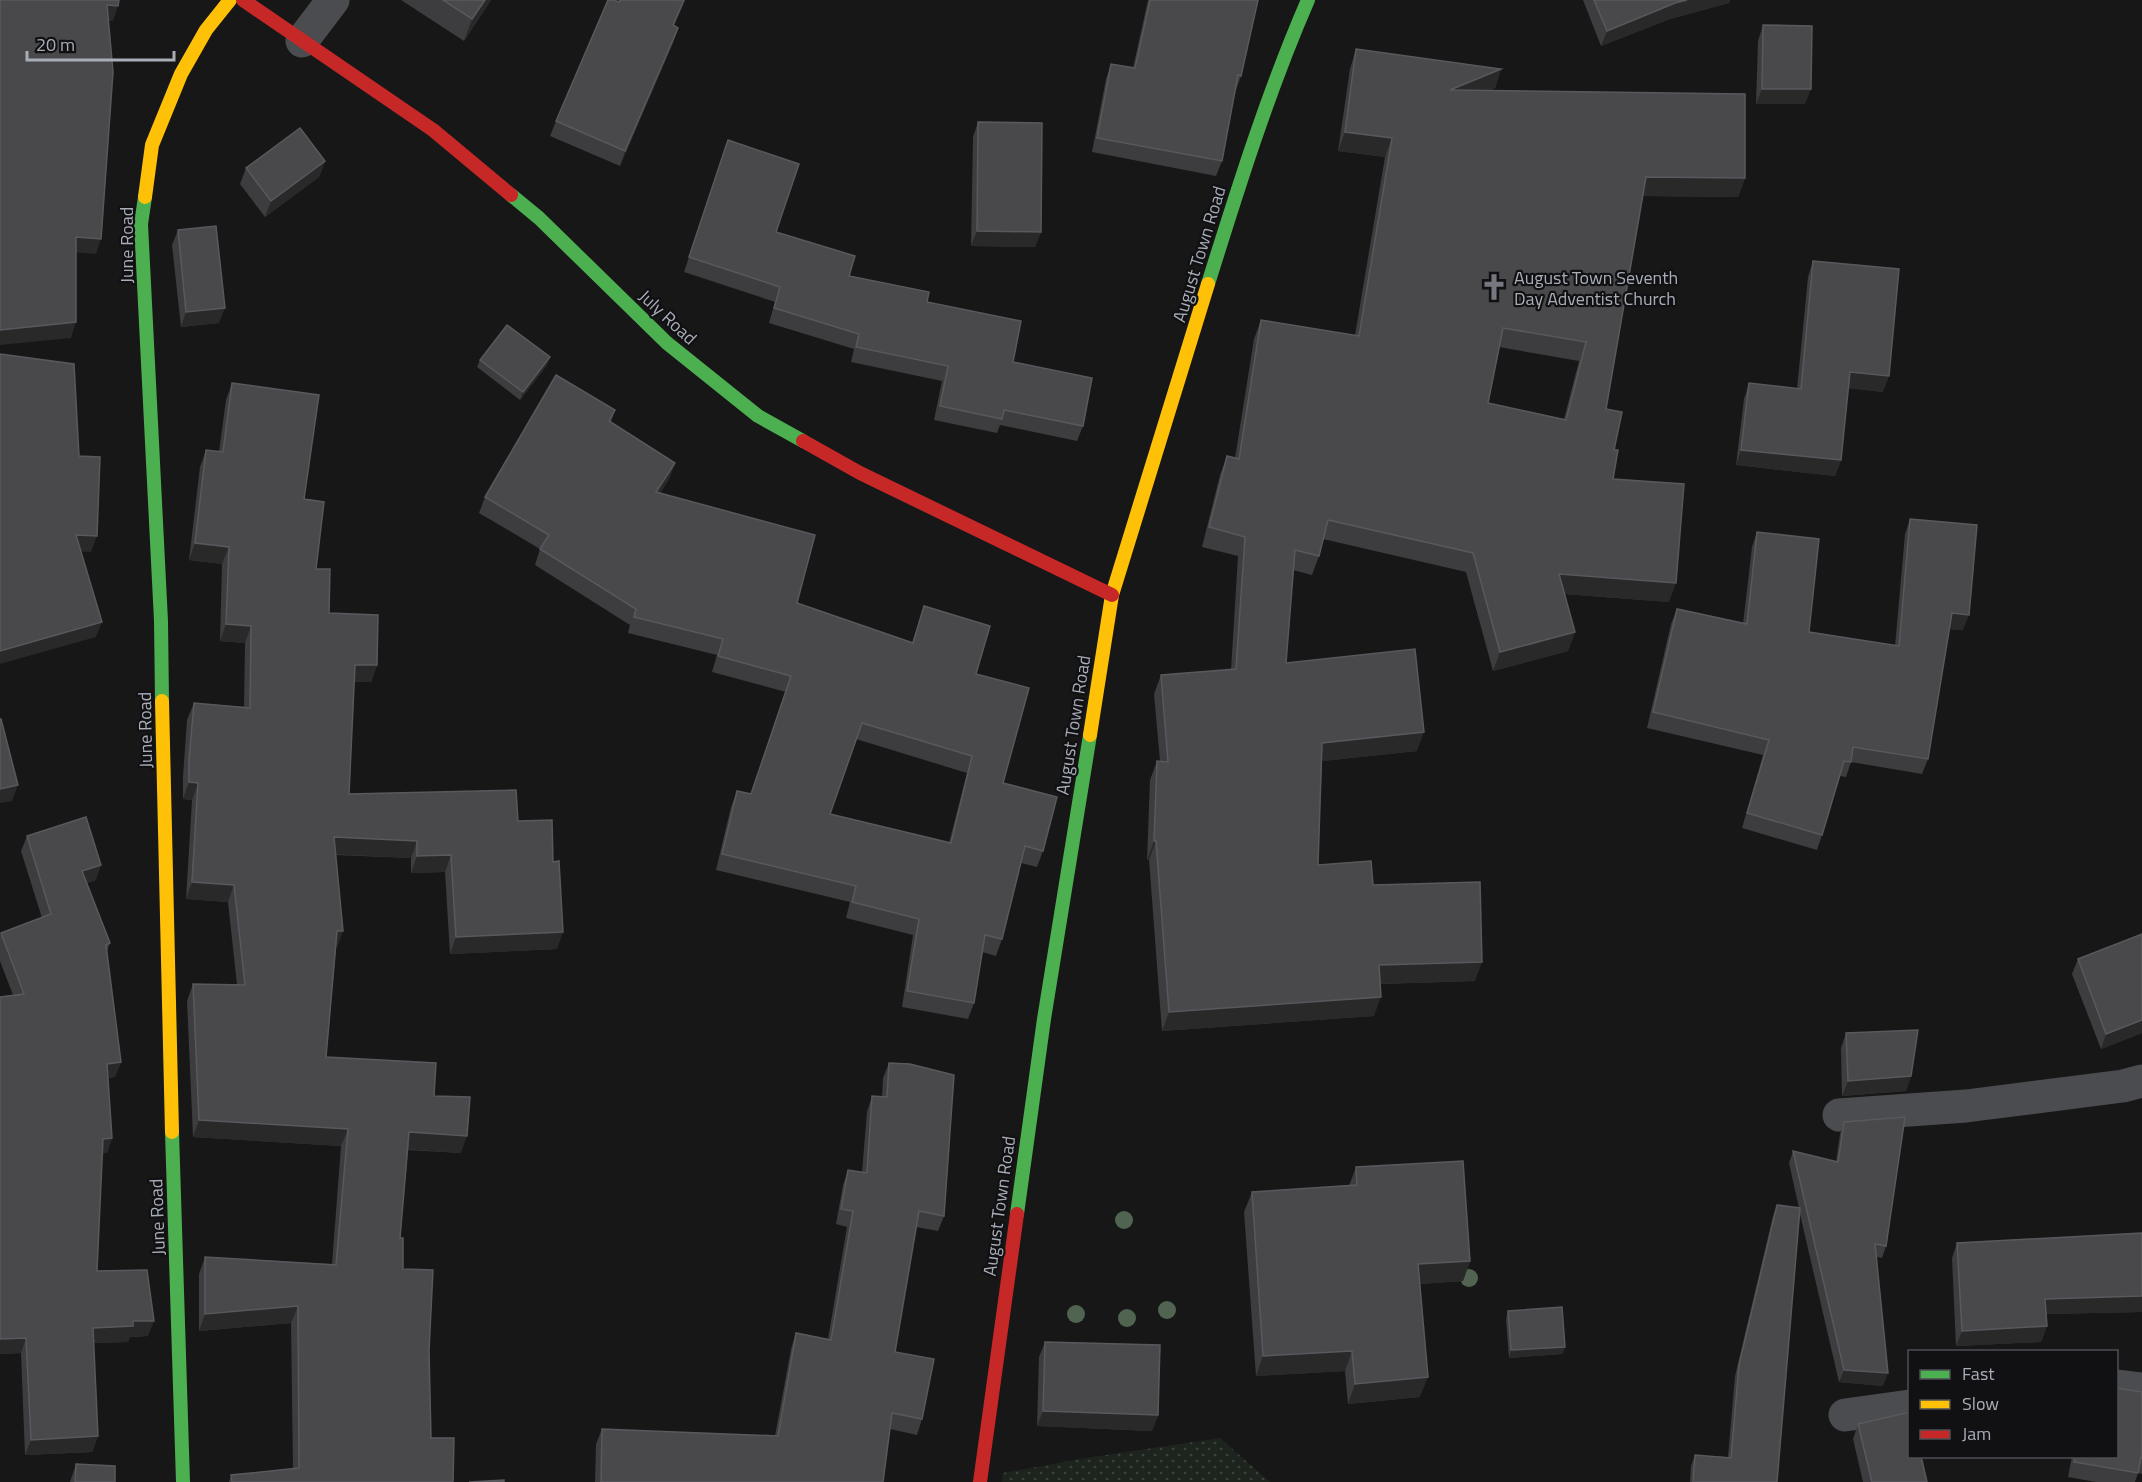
<svg xmlns="http://www.w3.org/2000/svg" width="2142" height="1482" viewBox="0 0 2142 1482" font-family="'Titillium Web',sans-serif">
<style>
.grass{fill:url(#grass-dots)}
.lines{fill:none;stroke-linecap:round;stroke-linejoin:round}
.street{stroke:#4b4c50;stroke-width:33}
.fast{stroke:#4caf50;stroke-width:14}
.slow{stroke:#ffc107;stroke-width:14}
.jam{stroke:#c62828;stroke-width:14}
.tree{fill:#506451}
.wall{fill:#3d3d3f;fill-rule:evenodd}
.shaded-wall{fill:#29292a}
.building{fill:#49494c;stroke:#58595d;stroke-width:1.5;fill-rule:evenodd}
.labels{text-anchor:middle;dominant-baseline:central;stroke-width:4.5;stroke-linejoin:round;paint-order:stroke}
.street-label{font-size:18px;fill:#a8adb8;stroke:#111113}
.poi-label{font-size:18px;fill:#a8adb8;stroke:#111113;text-anchor:start}
</style>
<defs>
<pattern id="grass-dots" width="8" height="8" patternUnits="userSpaceOnUse" patternTransform="scale(1.5)"><rect width="8" height="8" fill="#1d241e"/><path d="M2 2h.1M6 6h.1" fill="none" stroke="#3b413d" stroke-width="1.8" stroke-linecap="round"/></pattern>
</defs>
<rect width="100%" height="100%" fill="#171717"/>
<polygon class="grass" points="1220,1438 1270,1482 1002,1482 1003,1473 1086,1458"/>
<g class="lines">
<g class="street">
<polyline points="302,41 333,0"/>
<polyline points="1839,1115 1966,1106 2123,1086 2142,1081"/>
<polyline points="2116,1386 2142,1389"/>
<polyline points="1845,1415 1910,1406"/>
</g>
<g class="fast">
<polyline points="511,195 539,218 667,343 758,416 803,441"/>
<polyline points="145,197 141,224 161,621 162,701"/>
<path d="M1208,284C1238,188 1268,92 1308,0"/>
<polyline points="172,1132 183,1482"/>
<polyline points="1017,1214 1044,1019 1090,735"/>
</g>
<g class="slow">
<polyline points="145,197 152,145 181,74 206,30 230,0"/>
<polyline points="162,701 172,1132"/>
<polyline points="1090,735 1112,595 1208,284"/>
</g>
<g class="jam">
<polyline points="243,0 433,130 511,195"/>
<polyline points="803,441 860,473 1112,595"/>
<polyline points="980,1482 1017,1214"/>
</g>
</g>
<g class="tree">
<circle cx="1124" cy="1220" r="9"/>
<circle cx="1469" cy="1278" r="9"/>
<circle cx="1167" cy="1310" r="9"/>
<circle cx="1076" cy="1314" r="9"/>
<circle cx="1127" cy="1318" r="9"/>
</g>
<g class="wall">
<polygon points="401,0 491,0 464,41"/>
<polygon points="620,0 685,0 674,26 678,28 673,43 620,166 550,136 556,121"/>
<polygon points="1148,0 1258,0 1241,76 1236,90 1235,90 1222,161 1216,176 1092,152 1106,79 1111,64 1133,68"/>
<polygon points="1583,0 1730,0 1729,3 1670,19 1601,46"/>
<polygon points="1763,25 1805,104 1756,104 1758,41"/>
<path d="M1356,49L1501,69L1495,88L1489,90L1745,178L1738,197L1643,196L1606,409L1614,450L1613,479L1669,602L1564,594L1575,632L1568,651L1493,671L1466,572L1323,539L1319,556L1312,575L1293,570L1286,663L1417,751L1322,761L1318,865L1373,885L1475,981L1380,984L1374,1016L1162,1031L1149,860H1147L1150,780L1157,761H1160L1154,694L1161,675L1231,670L1238,556L1202,547L1220,475L1227,456L1235,458L1254,339L1261,320L1355,335L1385,157L1338,151L1350,69ZM1499,347L1579,361L1564,419L1488,403Z"/>
<polygon points="978,122 1041,232 1035,247 971,246 973,137"/>
<polygon points="728,140 776,232 849,276 927,302 1013,362 1083,426 1077,441 1000,425 997,433 934,420 942,381 851,362 854,349 769,323 775,302 684,272"/>
<polygon points="325,161 319,177 265,217 240,184 246,168"/>
<polygon points="178,230 219,323 181,327 172,245"/>
<polygon points="1813,261 1883,392 1848,388 1841,460 1835,476 1736,465 1744,399 1749,383 1797,389 1808,277"/>
<polygon points="480,360 547,365 520,400 477,367"/>
<polygon points="232,383 304,499 316,569 329,613 377,665 371,682 354,682 349,794 518,821 557,949 450,954 445,872 411,873 411,858 336,855 337,948 336,948 326,1057 434,1096 461,1153 408,1150 400,1238 403,1269 429,1351 431,1438 453,1482 229,1482 231,1475 293,1469 291,1323 199,1331 199,1274 205,1257 332,1264 341,1146 193,1137 187,1001 193,984 237,985 228,902 186,899 192,800 183,799 183,777 187,720 194,703 244,707 245,643 220,641 222,564 189,560 200,467 206,450 219,452 226,400"/>
<path d="M615,410L611,422L675,463L669,479L660,493L797,603L912,643L924,606L976,674L1003,783L1043,851L1037,867L1021,863L1002,939L996,956L982,952L974,1003L968,1019L902,1007L913,935L846,918L850,902L716,870L731,807L737,791L751,794L786,692L712,672L717,655L628,633L630,625L535,565L540,549L479,513L485,497ZM856,739L967,773L949,843L830,814Z"/>
<polygon points="1910,519 1963,630 1949,629 1928,759 1922,774 1851,762 1846,777 1840,776 1822,835 1817,850 1742,828 1763,755 1647,728 1671,624 1677,609 1743,624 1752,547 1757,532 1809,632 1895,646 1905,534"/>
<polygon points="27,836 96,880 87,883 110,943 107,951 121,1062 115,1077 108,1078 112,1138 107,1153 102,1153 97,1271 148,1336 130,1337 128,1342 93,1343 98,1436 92,1452 25,1455 21,1353 0,1354 0,997 13,995 0,961 0,935 1,933 42,918 21,851"/>
<polygon points="2078,959 2142,1033 2101,1049 2072,974"/>
<polygon points="1846,1033 1911,1076 1906,1091 1842,1096 1841,1048"/>
<polygon points="889,1063 944,1216 938,1231 916,1227 895,1352 922,1419 917,1435 890,1429 883,1482 595,1482 596,1444 602,1429 775,1436 791,1349 796,1333 828,1339 847,1227 836,1224 843,1185 848,1170 862,1172 867,1112 872,1096 882,1097 883,1078"/>
<polygon points="1844,1122 1886,1246 1882,1258 1877,1257 1883,1386 1839,1382 1799,1210 1777,1482 1690,1482 1691,1466 1695,1455 1728,1457 1735,1376 1773,1216 1777,1205 1799,1208 1789,1163 1793,1151 1836,1162 1840,1134"/>
<polygon points="1356,1167 1470,1261 1463,1281 1419,1284 1420,1397 1348,1404 1345,1371 1256,1376 1244,1212 1252,1192 1349,1186"/>
<polygon points="2142,1233 2142,1312 2046,1314 2047,1326 2041,1342 1956,1346 1952,1258 1957,1243"/>
<polygon points="1508,1311 1565,1347 1562,1354 1509,1358 1506,1319"/>
<polygon points="1045,1342 1158,1415 1152,1431 1037,1426 1039,1357"/>
<polygon points="2119,1389 2142,1392 2142,1474 2138,1473 2135,1482 2096,1482 2068,1477 2072,1456 2116,1456"/>
<polygon points="1858,1424 1927,1482 1863,1482 1853,1439"/>
<polygon points="76,1464 115,1482 70,1482"/>
</g>
<g class="shaded-wall">
<polygon points="485,0 491,0 464,41 472,19"/>
<polygon points="684,0 685,0 667,40 673,25"/>
<polygon points="1687,0 1730,0 1729,3 1670,19 1601,46 1607,31 1675,3"/>
<polygon points="107,5 118,6 113,21 101,20"/>
<polygon points="678,28 673,43 620,166 625,151"/>
<polygon points="1501,69 1495,88 1443,109 1450,90"/>
<polygon points="1762,89 1811,89 1805,104 1756,104"/>
<polygon points="1345,132 1392,138 1385,157 1338,151"/>
<polygon points="325,161 319,177 265,217 271,201"/>
<polygon points="1646,177 1745,178 1738,197 1639,196"/>
<polygon points="977,231 1041,232 1035,247 971,246"/>
<polygon points="76,237 101,239 96,254 70,252"/>
<polygon points="225,308 219,323 181,327 186,312"/>
<polygon points="76,322 71,338 0,345 0,330"/>
<polygon points="550,357 547,365 520,400 523,392"/>
<polygon points="1850,372 1889,376 1883,392 1844,388"/>
<polygon points="1741,450 1841,460 1835,476 1736,465"/>
<polygon points="675,463 669,479 650,508 656,492"/>
<polygon points="76,535 97,536 91,552 71,551"/>
<polygon points="195,543 229,547 222,564 189,560"/>
<polygon points="1559,574 1676,583 1669,602 1552,593"/>
<polygon points="1952,613 1969,615 1963,630 1946,629"/>
<polygon points="102,622 96,637 0,664 0,651"/>
<polygon points="226,624 251,626 245,643 220,641"/>
<polygon points="1575,632 1568,651 1493,671 1500,652"/>
<polygon points="355,665 377,665 371,682 348,682"/>
<polygon points="1424,732 1417,751 1315,762 1322,743"/>
<polygon points="189,782 198,783 192,800 183,799"/>
<polygon points="18,785 12,801 0,803 0,789"/>
<polygon points="334,837 417,841 411,858 328,854"/>
<polygon points="1154,841 1156,841 1149,860 1147,860"/>
<polygon points="451,855 445,872 411,873 417,856"/>
<polygon points="101,865 96,880 76,886 82,871"/>
<polygon points="192,882 234,885 228,902 186,899"/>
<polygon points="337,931 343,931 337,948 331,948"/>
<polygon points="563,932 557,949 450,954 456,937"/>
<polygon points="1482,962 1475,981 1372,984 1379,965"/>
<polygon points="1381,997 1374,1016 1162,1031 1169,1012"/>
<polygon points="2142,1020 2142,1033 2101,1049 2106,1034"/>
<polygon points="121,1062 115,1077 101,1079 107,1064"/>
<polygon points="1911,1076 1906,1091 1842,1096 1848,1081"/>
<polygon points="199,1120 348,1129 341,1146 193,1137"/>
<polygon points="409,1132 467,1136 461,1153 403,1149"/>
<polygon points="112,1138 107,1153 97,1154 103,1139"/>
<polygon points="1470,1261 1463,1281 1410,1285 1418,1264"/>
<polygon points="2142,1296 2142,1312 2040,1314 2045,1299"/>
<polygon points="298,1306 291,1323 199,1331 205,1314"/>
<polygon points="133,1321 154,1321 148,1336 130,1337 128,1342 87,1343 93,1328"/>
<polygon points="2047,1326 2041,1342 1956,1346 1962,1331"/>
<polygon points="26,1338 21,1353 0,1354 0,1339"/>
<polygon points="1565,1347 1562,1354 1509,1358 1511,1350"/>
<polygon points="1352,1351 1345,1371 1256,1376 1263,1356"/>
<polygon points="1844,1370 1888,1373 1883,1386 1839,1382"/>
<polygon points="1428,1377 1420,1397 1348,1404 1355,1384"/>
<polygon points="1043,1411 1158,1415 1152,1431 1037,1426"/>
<polygon points="98,1436 92,1452 25,1455 31,1440"/>
</g>
<g class="building">
<polygon points="0,0 119,0 118,6 107,5 113,72 101,239 76,237 76,322 0,330"/>
<polygon points="443,0 485,0 472,19"/>
<polygon points="608,0 614,0 619,2 620,0 684,0 673,25 678,28 625,151 556,121"/>
<polygon points="1150,0 1258,0 1241,76 1238,75 1222,161 1097,138 1111,64 1135,68"/>
<polygon points="1594,0 1687,0 1675,3 1607,31"/>
<polygon points="1763,25 1812,26 1811,89 1762,89"/>
<path d="M1356,49L1501,69L1450,90L1745,94V178L1646,177L1606,409L1622,412L1614,450H1618L1613,479L1684,484L1676,583L1559,574L1575,632L1500,652L1473,553L1328,520L1319,556L1295,550L1286,663L1415,649L1424,732L1322,743L1318,865L1371,861L1373,885L1480,882L1482,962L1379,965L1381,997L1169,1012L1156,841H1154L1157,761L1168,762L1161,675L1236,669L1245,537L1209,527L1227,456L1239,459L1261,320L1359,336L1392,138L1345,132ZM1503,328L1586,342L1566,420L1488,403Z"/>
<polygon points="978,122 1042,123 1041,232 977,231"/>
<polygon points="300,128 325,161 271,201 246,168"/>
<polygon points="728,140 799,164 776,232 855,256 849,276 929,292 927,302 1021,321 1013,362 1092,378 1083,426 1004,410 1002,419 940,406 948,366 856,347 859,334 774,308 780,287 689,257"/>
<polygon points="216,226 225,308 186,312 178,230"/>
<polygon points="1813,261 1899,269 1889,376 1850,372 1841,460 1741,450 1749,383 1801,389"/>
<polygon points="507,325 550,357 523,392 480,360"/>
<polygon points="0,354 74,364 79,456 100,457 97,536 76,535 102,622 0,651"/>
<path d="M556,375L615,410L609,421L675,463L656,492L815,535L797,603L913,643L924,606L990,626L976,674L1029,688L1003,783L1057,797L1043,851L1025,846L1002,939L985,935L974,1003L907,991L919,919L852,902L856,886L722,854L737,791L751,794L791,676L718,656L723,639L634,617L636,609L540,549L549,535L485,497ZM862,723L972,756L951,843L830,814Z"/>
<polygon points="232,383 319,395 304,499 324,502 316,569 330,569 329,613 378,615 377,665 355,665 349,794 516,790 518,821 552,820 553,862 559,861 563,932 456,937 451,855 417,856 417,841 334,837 343,931 337,931 326,1057 436,1063 434,1096 470,1097 467,1136 409,1132 400,1238 403,1238 403,1269 433,1270 429,1351 431,1438 454,1438 453,1482 232,1482 231,1475 299,1468 298,1306 205,1314 205,1257 336,1265 348,1129 199,1120 193,984 245,985 234,885 192,882 198,783 189,782 189,760 194,703 250,708 251,626 226,624 229,547 195,543 206,450 223,452"/>
<polygon points="1910,519 1977,525 1969,615 1952,613 1928,759 1853,747 1851,762 1844,761 1822,835 1747,813 1769,740 1653,712 1677,609 1747,624 1757,532 1819,539 1809,632 1899,646"/>
<polygon points="0,719 1,719 18,785 0,789"/>
<polygon points="86,817 101,865 82,871 110,943 106,945 121,1062 107,1064 112,1138 103,1139 97,1271 147,1270 154,1321 133,1321 133,1326 93,1328 98,1436 31,1440 26,1338 0,1339 0,997 24,994 1,933 51,914 27,836"/>
<polygon points="2142,934 2142,1020 2106,1034 2078,959"/>
<polygon points="1918,1030 1911,1076 1848,1081 1846,1033"/>
<polygon points="889,1063 910,1064 954,1075 944,1216 919,1211 895,1352 934,1359 922,1419 892,1413 883,1482 601,1482 602,1429 778,1436 796,1333 831,1340 853,1211 841,1209 848,1170 867,1173 872,1096 887,1097"/>
<polygon points="1905,1117 1886,1246 1875,1244 1888,1373 1844,1370 1793,1151 1838,1162 1844,1122"/>
<polygon points="1463,1161 1470,1261 1418,1264 1428,1377 1355,1384 1352,1351 1263,1356 1252,1192 1357,1185 1356,1167"/>
<polygon points="1777,1205 1800,1208 1777,1482 1693,1482 1695,1455 1731,1458 1739,1365"/>
<polygon points="2142,1233 2142,1296 2045,1299 2047,1326 1962,1331 1957,1243"/>
<polygon points="1562,1307 1565,1347 1511,1350 1508,1311"/>
<polygon points="1045,1342 1160,1345 1158,1415 1043,1411"/>
<polygon points="2116,1388 2142,1392 2142,1458 2141,1457 2138,1473 2074,1462 2075,1456 2116,1456"/>
<polygon points="1910,1412 1910,1456 1921,1456 1927,1482 1872,1482 1858,1424"/>
<polygon points="76,1464 115,1466 115,1482 75,1482"/>
<polygon points="504,1480 504,1482 469,1482"/>
</g>
<defs>
<symbol id="church-bare" viewBox="-9 -9 18 18"><path d="M-1.2-6h2.4v3.5h3.3v2.4h-3.3V6h-2.4V-.1h-3.3v-2.4h3.3Z" fill="#757880" stroke="#111113" stroke-width="2.5" paint-order="stroke"/></symbol>
</defs>
<g fill-rule="evenodd">
<use href="#church-bare" x="1475" y="268" width="38" height="38"/>
</g>
<g class="labels">
<g class="street-label">
<text transform="translate(126 245) rotate(-90)">June Road</text>
<text transform="translate(1199 254) rotate(-73)">August Town Road</text>
<text transform="translate(668 317) rotate(43)">July Road</text>
<text transform="translate(1073 725) rotate(-81)">August Town Road</text>
<text transform="translate(145 730) rotate(-91)">June Road</text>
<text transform="translate(999 1206) rotate(-82)">August Town Road</text>
<text transform="translate(157 1217) rotate(-92)">June Road</text>
</g>
<g class="poi-label">
<text x="1514" y="277">August Town Seventh<tspan x="1514" dy="21">Day Adventist Church</tspan></text>
</g>
</g>
<rect x="1908" y="1350" width="210" height="108" fill="#111113" stroke="#4d4f55" stroke-width="1.5"/>
<rect x="1920" y="1370" width="30" height="9" fill="#4caf50" stroke="#4d4f55" stroke-width="1.5"/>
<text x="1962" y="1380" font-size="18" fill="#a8adb8">Fast</text>
<rect x="1920" y="1400" width="30" height="9" fill="#ffc107" stroke="#4d4f55" stroke-width="1.5"/>
<text x="1962" y="1410" font-size="18" fill="#a8adb8">Slow</text>
<rect x="1920" y="1430" width="30" height="9" fill="#c62828" stroke="#4d4f55" stroke-width="1.5"/>
<text x="1962" y="1440" font-size="18" fill="#a8adb8">Jam</text>
<path d="M27 51v9h147v-9" fill="none" stroke="#a8adb8" stroke-width="3"/>
<text x="36" y="51" font-size="18" fill="#a8adb8" stroke="#111113" stroke-width="4.5" paint-order="stroke">20 m</text>
</svg>
